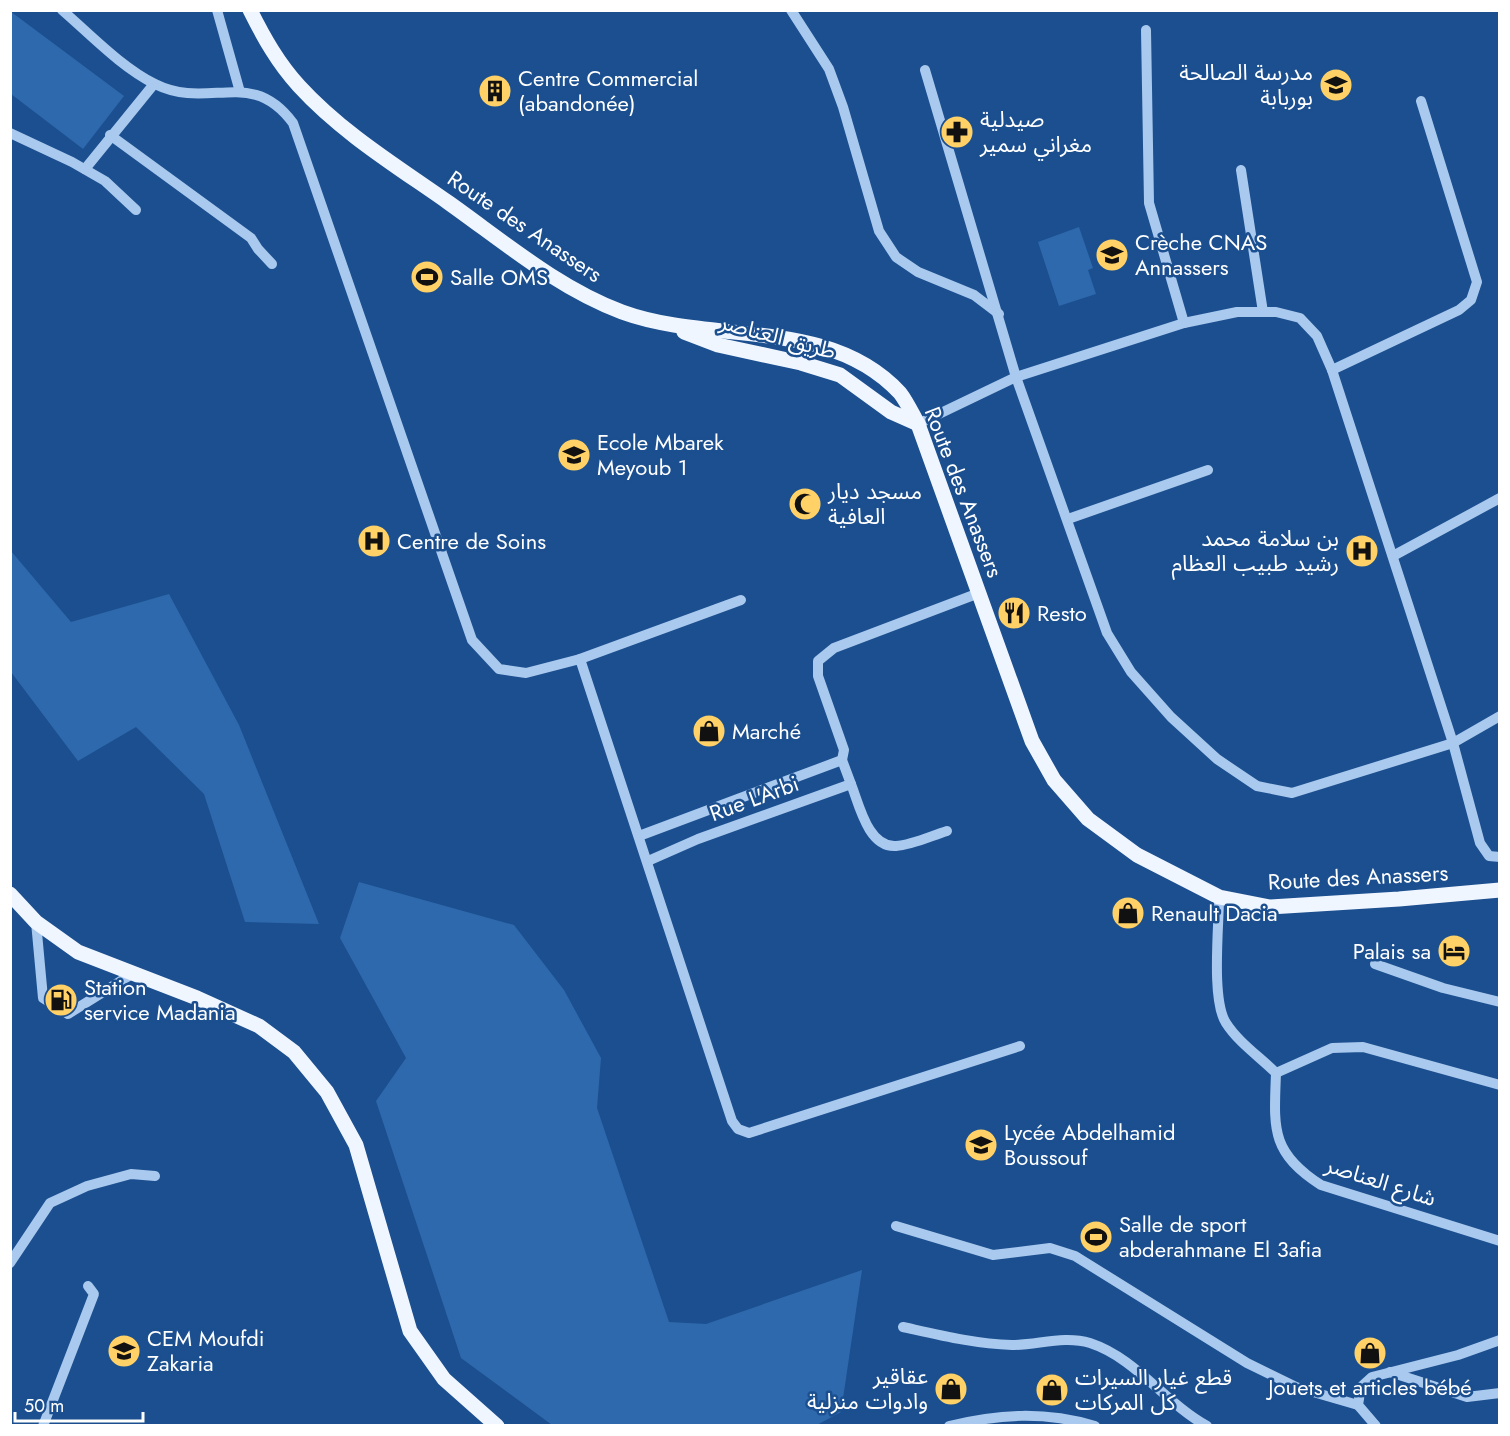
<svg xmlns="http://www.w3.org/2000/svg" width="1510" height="1436" viewBox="0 0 1510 1436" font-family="Jost,'Noto Sans Arabic',sans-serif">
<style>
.green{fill:#2e69ad}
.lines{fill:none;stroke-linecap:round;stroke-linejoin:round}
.minor{stroke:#a9c9ee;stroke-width:10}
.major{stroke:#f0f6ff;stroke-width:15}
.labels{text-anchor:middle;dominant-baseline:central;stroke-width:5;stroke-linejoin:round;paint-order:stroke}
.poi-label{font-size:22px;fill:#fff;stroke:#1b4f8f;text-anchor:start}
.street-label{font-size:22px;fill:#fff;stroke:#1b4f8f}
</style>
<rect width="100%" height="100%" fill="#1b4f8f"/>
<g class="green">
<polygon points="10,11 124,96 83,149 11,94"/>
<polygon points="1079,227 1093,268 1088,270 1096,294 1059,306 1038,242"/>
<polygon points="11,551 71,622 169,594 239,725 319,924 245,922 204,794 136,727 78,761 11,672"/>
<polygon points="359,882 514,925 564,990 601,1058 597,1108 669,1322 706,1324 862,1270 841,1412 815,1426 552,1425 461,1358 376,1101 406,1058 340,938"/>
</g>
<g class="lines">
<g class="minor">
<path d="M62,10C91,35 121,67 155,84C209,111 251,66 293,123L472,640L499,669L526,673L580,659L732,1121L738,1129L749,1133L1020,1046"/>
<polyline points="217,10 240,92"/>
<polyline points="791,10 829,69 843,107 879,231 896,257 918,272 974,295 999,314"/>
<polyline points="1146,30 1149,203 1184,323"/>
<polyline points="925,70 1016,377 1107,633 1131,672 1171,717 1217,759 1257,786 1292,793 1453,743 1500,716"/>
<polyline points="10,133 72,162 105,181 136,210"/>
<polyline points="110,135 251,238 258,249 272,264"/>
<polyline points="85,169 154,84"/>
<polyline points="1241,170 1263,312"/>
<polyline points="1332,370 1459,310 1471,300 1477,282 1421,101"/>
<polyline points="918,424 1016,377 1184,323 1237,312 1276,312 1300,318 1317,336 1332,370 1453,743 1480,843 1489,856 1500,857"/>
<polyline points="1068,519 1208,470"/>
<polyline points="1393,556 1500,498"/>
<polyline points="580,659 741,600"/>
<path d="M851,784C859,804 868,848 896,846C912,845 931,836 947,831"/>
<polyline points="639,836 842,760 844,750 818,676 818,661 834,648 979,593"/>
<polyline points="648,861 698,839 851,784 842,760"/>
<path d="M1219,897C1219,926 1211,1000 1226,1023C1238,1042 1260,1057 1276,1073C1274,1128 1270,1152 1321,1185L1500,1241"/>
<polyline points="36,922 43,998 68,1014 132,974"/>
<polyline points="1375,964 1443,988 1500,1002"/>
<polyline points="1276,1073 1332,1048 1363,1047 1500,1085"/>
<polyline points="896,1226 993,1255 1050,1248 1075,1256 1247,1363 1296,1387 1358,1405"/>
<polyline points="10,1263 50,1203 87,1186 131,1174 155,1176"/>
<path d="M903,1327C939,1335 975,1344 1012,1345C1038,1345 1064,1335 1090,1343C1136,1358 1165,1403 1207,1426"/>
<polyline points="1390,1372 1467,1397 1500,1393"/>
<polyline points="43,1426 94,1294 88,1286"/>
<path d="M949,1426C999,1414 1044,1411 1095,1426"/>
<polyline points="1376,1426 1358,1405 1361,1387 1372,1377 1458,1355 1500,1340"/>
</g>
<g class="major">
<path d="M250,10C264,38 278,63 299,86C342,133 398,167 449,203C504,242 558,288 622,312C712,345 829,316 900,393C907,402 913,415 918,424L1032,741L1054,780L1088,819L1137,855L1219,897L1270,907L1399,899L1500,890"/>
<polyline points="684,332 718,345 801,363 840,375 891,412 918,424"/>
<polyline points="10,894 36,922 78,952 197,998 259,1026 294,1052 327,1092 356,1145 410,1331 444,1379 497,1426"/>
</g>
</g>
<defs>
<symbol id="school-disc" viewBox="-11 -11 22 22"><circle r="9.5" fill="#ffd166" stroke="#1b4f8f"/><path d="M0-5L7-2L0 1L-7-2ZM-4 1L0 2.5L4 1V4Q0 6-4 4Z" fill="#111"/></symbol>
<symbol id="building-disc" viewBox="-11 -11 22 22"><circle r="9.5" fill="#ffd166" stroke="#1b4f8f"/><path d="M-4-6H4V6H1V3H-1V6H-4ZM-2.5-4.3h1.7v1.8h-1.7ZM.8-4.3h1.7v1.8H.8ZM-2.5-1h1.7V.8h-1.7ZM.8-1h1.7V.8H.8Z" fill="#111"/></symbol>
<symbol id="pharmacy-disc" viewBox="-11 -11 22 22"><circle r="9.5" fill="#ffd166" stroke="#1b4f8f"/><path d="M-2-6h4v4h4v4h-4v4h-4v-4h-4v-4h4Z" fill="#111"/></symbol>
<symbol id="stadium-disc" viewBox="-11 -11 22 22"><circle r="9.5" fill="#ffd166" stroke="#1b4f8f"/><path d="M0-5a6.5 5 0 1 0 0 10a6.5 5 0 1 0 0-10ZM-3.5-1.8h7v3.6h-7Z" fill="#111"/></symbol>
<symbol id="mosque-disc" viewBox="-11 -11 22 22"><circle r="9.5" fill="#ffd166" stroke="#1b4f8f"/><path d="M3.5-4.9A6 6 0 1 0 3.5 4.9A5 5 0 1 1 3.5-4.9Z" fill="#111"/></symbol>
<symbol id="hospital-disc" viewBox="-11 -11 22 22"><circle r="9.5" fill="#ffd166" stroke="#1b4f8f"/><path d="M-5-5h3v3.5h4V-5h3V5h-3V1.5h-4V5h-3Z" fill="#111"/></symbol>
<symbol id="restaurant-disc" viewBox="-11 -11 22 22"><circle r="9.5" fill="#ffd166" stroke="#1b4f8f"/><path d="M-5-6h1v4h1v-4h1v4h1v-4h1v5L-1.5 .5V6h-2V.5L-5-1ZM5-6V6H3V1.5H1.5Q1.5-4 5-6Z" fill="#111"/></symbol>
<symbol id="shop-disc" viewBox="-11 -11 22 22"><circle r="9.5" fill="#ffd166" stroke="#1b4f8f"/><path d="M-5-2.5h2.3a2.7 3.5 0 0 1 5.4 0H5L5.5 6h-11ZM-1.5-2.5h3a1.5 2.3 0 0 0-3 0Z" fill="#111"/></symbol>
<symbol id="hotel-disc" viewBox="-11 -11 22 22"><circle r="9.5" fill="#ffd166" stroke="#1b4f8f"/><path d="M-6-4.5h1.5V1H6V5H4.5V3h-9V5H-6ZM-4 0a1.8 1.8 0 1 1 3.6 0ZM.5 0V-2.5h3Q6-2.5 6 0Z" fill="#111"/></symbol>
<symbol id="fuel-disc" viewBox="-11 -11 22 22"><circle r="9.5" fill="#ffd166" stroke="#1b4f8f"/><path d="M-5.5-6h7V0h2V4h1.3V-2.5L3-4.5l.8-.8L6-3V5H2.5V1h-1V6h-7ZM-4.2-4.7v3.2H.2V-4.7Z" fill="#111"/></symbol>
</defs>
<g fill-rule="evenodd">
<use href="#school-disc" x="1317" y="66" width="38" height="38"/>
<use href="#building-disc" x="476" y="72" width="38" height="38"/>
<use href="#pharmacy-disc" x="938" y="113" width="38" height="38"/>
<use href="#school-disc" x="1093" y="236" width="38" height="38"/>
<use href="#stadium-disc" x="408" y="258" width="38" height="38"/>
<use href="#school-disc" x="555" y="436" width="38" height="38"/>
<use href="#mosque-disc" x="786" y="485" width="38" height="38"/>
<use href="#hospital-disc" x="355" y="522" width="38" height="38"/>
<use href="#hospital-disc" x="1343" y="532" width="38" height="38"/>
<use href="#restaurant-disc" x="995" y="594" width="38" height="38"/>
<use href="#shop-disc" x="690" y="712" width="38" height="38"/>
<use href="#shop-disc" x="1109" y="894" width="38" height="38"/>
<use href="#hotel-disc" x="1435" y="932" width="38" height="38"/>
<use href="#fuel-disc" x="42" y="981" width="38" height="38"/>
<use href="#school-disc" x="962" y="1126" width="38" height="38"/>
<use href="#stadium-disc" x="1077" y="1218" width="38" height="38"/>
<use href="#school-disc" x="105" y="1332" width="38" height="38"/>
<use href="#shop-disc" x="1351" y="1334" width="38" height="38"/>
<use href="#shop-disc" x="932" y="1370" width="38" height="38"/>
<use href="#shop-disc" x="1033" y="1371" width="38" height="38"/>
</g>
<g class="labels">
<g class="poi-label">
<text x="1313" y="72" text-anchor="end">مدرسة الصالحة<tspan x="1313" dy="25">بوربابة</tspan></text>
<text x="518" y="78">Centre Commercial<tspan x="518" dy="25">(abandonée)</tspan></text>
<text x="980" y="119">صيدلية<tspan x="980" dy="25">مغراني سمير</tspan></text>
<text x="1135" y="242">Crèche CNAS<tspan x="1135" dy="25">Annassers</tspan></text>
<text x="450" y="277">Salle OMS</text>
<text x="597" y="442">Ecole Mbarek<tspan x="597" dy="25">Meyoub 1</tspan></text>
<text x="828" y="491">مسجد ديار<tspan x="828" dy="25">العافية</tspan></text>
<text x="1339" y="538" text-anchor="end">بن سلامة محمد<tspan x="1339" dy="25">رشيد طبيب العظام</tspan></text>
<text x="397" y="541">Centre de Soins</text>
<text x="1037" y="613">Resto</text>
<text x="732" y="731">Marché</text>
<text x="1151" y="913">Renault Dacia</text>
<text x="1431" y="951" text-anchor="end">Palais sa</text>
<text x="84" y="987">Station<tspan x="84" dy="25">service Madania</tspan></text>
<text x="1004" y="1132">Lycée Abdelhamid<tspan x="1004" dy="25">Boussouf</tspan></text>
<text x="1119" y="1224">Salle de sport<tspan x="1119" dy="25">abderahmane El 3afia</tspan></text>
<text x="147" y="1338">CEM Moufdi<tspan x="147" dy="25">Zakaria</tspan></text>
<text x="928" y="1376" text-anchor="end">عقاقير<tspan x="928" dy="25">وادوات منزلية</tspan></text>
<text x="1075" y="1377">قطع غيار السيرات<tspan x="1075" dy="25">كل المركات</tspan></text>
<text x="1370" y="1387" text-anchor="middle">Jouets et articles bébé</text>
</g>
<g class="street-label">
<text transform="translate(525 226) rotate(34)">Route des Anassers</text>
<text transform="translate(778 336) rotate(15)">طريق العناصر</text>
<text transform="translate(964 492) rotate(69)">Route des Anassers</text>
<text transform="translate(754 798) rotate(-20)">Rue L'Arbi</text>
<text transform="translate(1358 877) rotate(-3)">Route des Anassers</text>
<text transform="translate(1381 1181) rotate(18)">شارع العناصر</text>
</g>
</g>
<rect width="1510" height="1436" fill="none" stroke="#ffffff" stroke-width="24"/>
<path d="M15 1412v9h128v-9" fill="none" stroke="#ffffff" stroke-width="3"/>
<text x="24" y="1412" font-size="18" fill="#ffffff" stroke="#1b4f8f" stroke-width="4.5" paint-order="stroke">50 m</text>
</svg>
